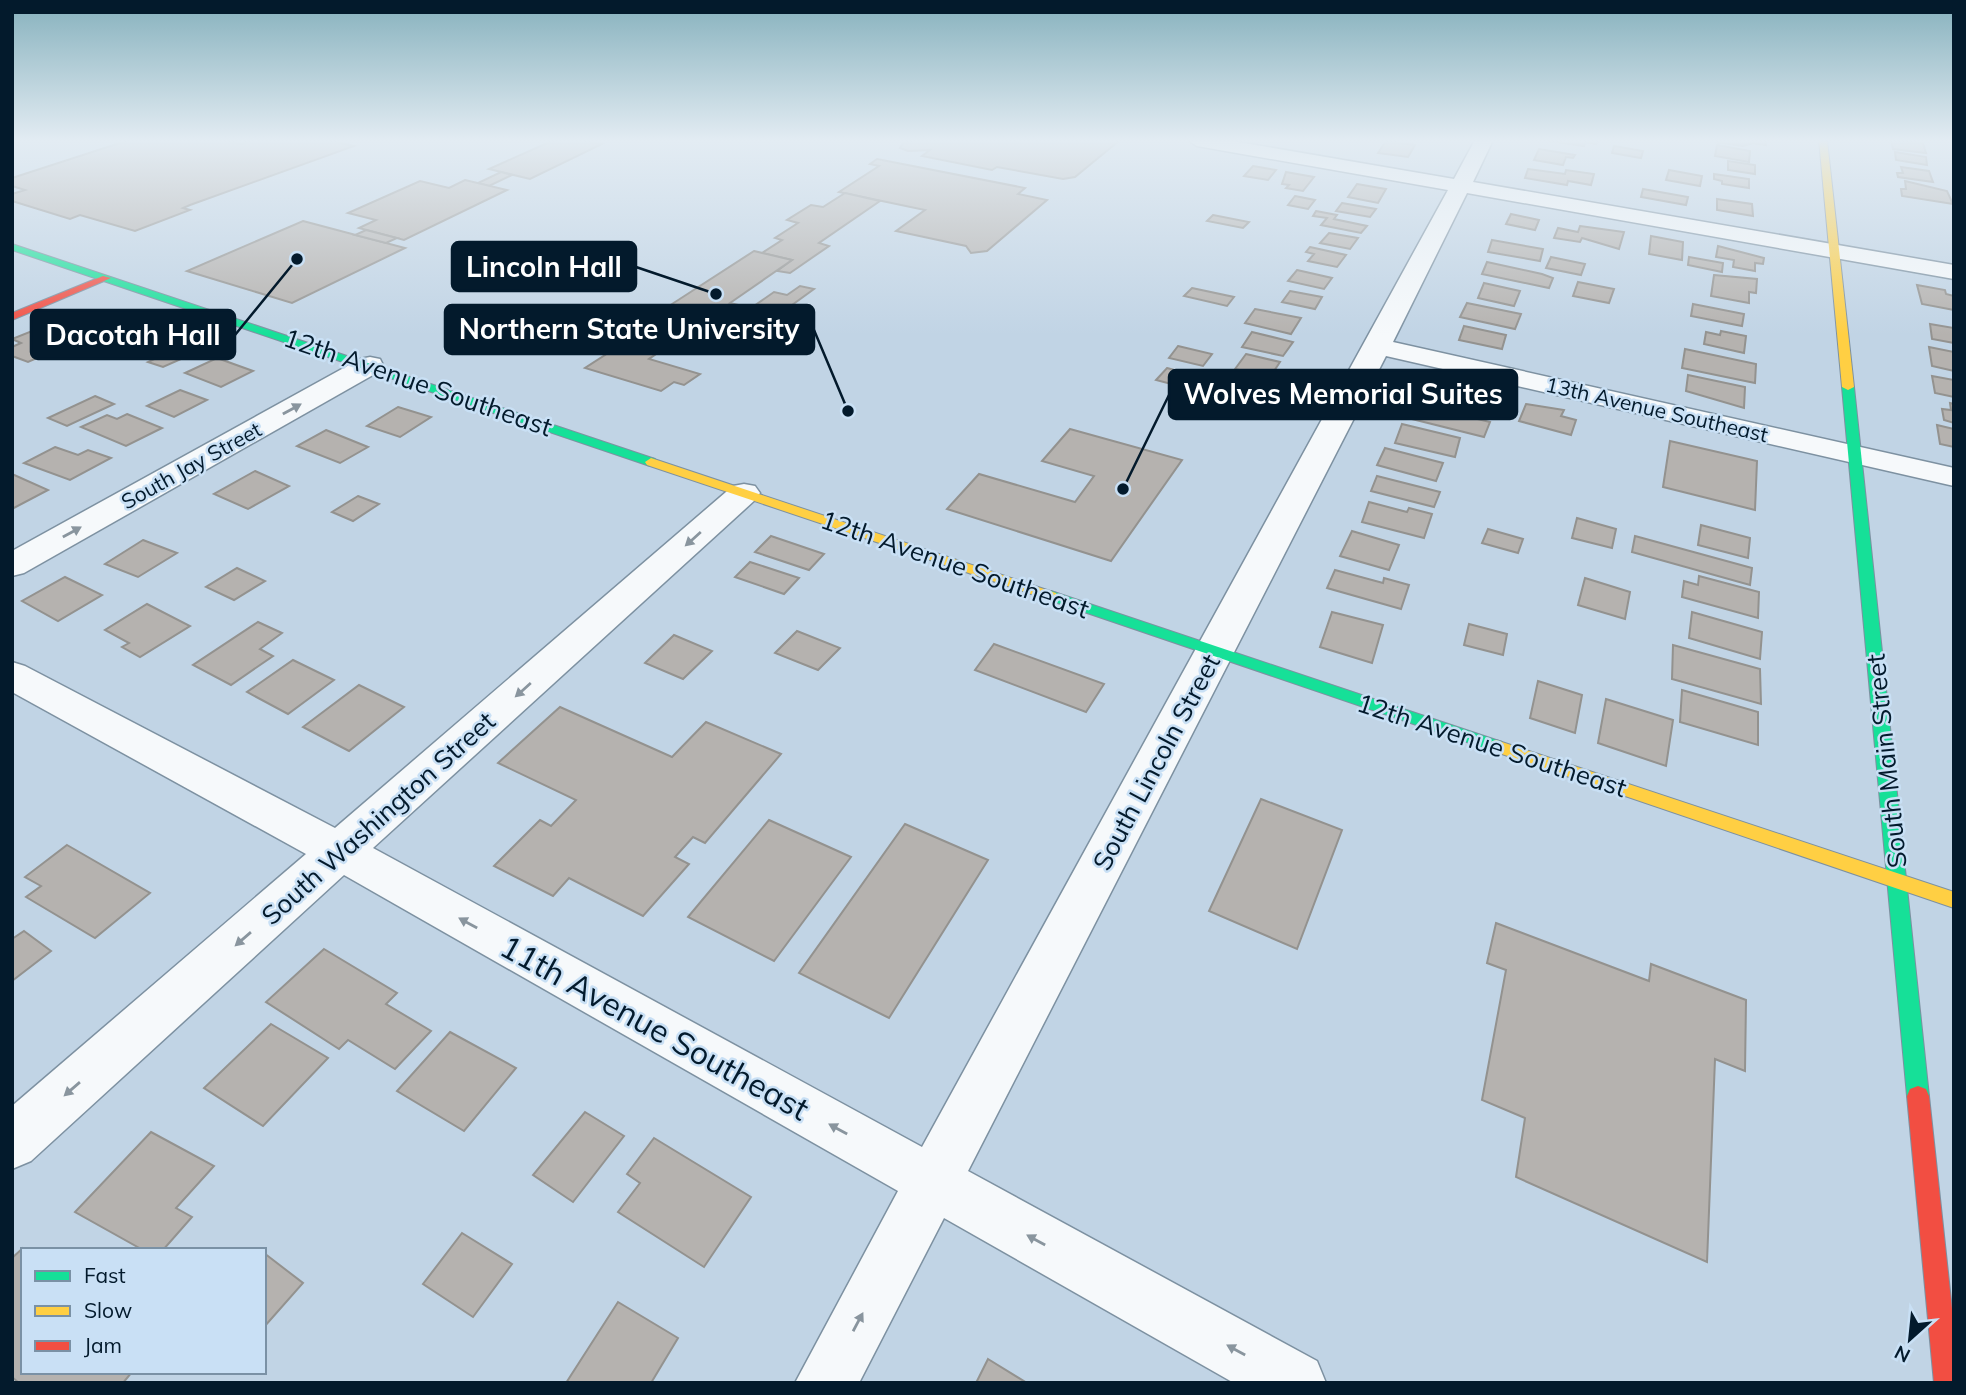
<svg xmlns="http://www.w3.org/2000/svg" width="1966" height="1395" viewBox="0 0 1966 1395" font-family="Mulish,sans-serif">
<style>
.building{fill:#b5b2af;stroke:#93928f;stroke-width:2}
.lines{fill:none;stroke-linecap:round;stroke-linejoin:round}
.street-casing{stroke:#7d91a1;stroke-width:3}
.fast-casing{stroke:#7d91a1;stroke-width:2}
.slow-casing{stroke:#7d91a1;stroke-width:2}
.jam-casing{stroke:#7d91a1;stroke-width:2}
.street{fill:#f6f9fb;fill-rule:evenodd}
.fast{fill:#16e098;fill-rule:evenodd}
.slow{fill:#ffcf43;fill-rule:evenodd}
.jam{fill:#f24e42;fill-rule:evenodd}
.oneway{fill:#89959e}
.labels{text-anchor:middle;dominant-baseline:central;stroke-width:5;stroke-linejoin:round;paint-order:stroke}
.far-street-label{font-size:21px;fill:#031a2c;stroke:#c9e0f5}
.street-label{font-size:26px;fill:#031a2c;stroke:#c9e0f5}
.near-street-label{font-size:32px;fill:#031a2c;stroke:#c9e0f5}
.leader{fill:none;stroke:#031a2c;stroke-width:2.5}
.callout-dot{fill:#031a2c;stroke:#c9e0f5;stroke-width:2.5}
.callout{fill:#031a2c;stroke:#031a2c;stroke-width:2.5}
.callout-label{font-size:28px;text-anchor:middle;font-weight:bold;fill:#fff}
</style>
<rect width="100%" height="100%" fill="#c1d4e5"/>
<g class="building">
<polygon points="129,140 224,140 241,144 252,140 328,140 354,146 190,205 183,208 190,210 135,231 80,215 70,219 12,201 12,194 25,190 12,186 12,178"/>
<polygon points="554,140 580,140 602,144 530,179 489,169"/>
<polygon points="916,140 1120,140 1075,177 1063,179 997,167 992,170 922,156 930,150 908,151 900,148 903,143"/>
<polygon points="1545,140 1598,140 1596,144 1585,142 1584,146"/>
<polygon points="1717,140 1759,140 1766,141 1766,145 1753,143 1743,146 1716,142"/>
<polygon points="1891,140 1923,143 1926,153 1893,149"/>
<polygon points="1386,141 1415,145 1408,157 1378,153"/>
<polygon points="1717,145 1750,151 1749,162 1715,156"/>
<polygon points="1614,146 1643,151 1641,158 1612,153"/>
<polygon points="1539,149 1575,155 1573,158 1566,157 1563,165 1534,160"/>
<polygon points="1895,152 1926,157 1927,165 1896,160"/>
<polygon points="877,159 1025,188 1018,194 1047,200 987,251 971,253 966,246 896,231 925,210 839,192 879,166 870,164"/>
<polygon points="1728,161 1755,165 1755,174 1728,170"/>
<polygon points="1253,166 1276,170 1268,180 1244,176"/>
<polygon points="1901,167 1929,171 1933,182 1898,177 1897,173 1903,173"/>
<polygon points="1528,169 1565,174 1566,170 1594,174 1591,185 1568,181 1567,185 1525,178"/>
<polygon points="1669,170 1702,176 1700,186 1666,180"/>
<polygon points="501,172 512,175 489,186 478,183"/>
<polygon points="1286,172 1314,177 1303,191 1286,188 1289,185 1282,184"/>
<polygon points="1714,174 1749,179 1749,188 1722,184 1722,181 1714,179"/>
<polygon points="465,180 507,190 404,240 359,228 376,220 348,213 420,181 449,188"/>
<polygon points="1905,181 1947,191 1953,204 1902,196 1901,189 1906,189"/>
<polygon points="1357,184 1386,189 1378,203 1348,197"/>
<polygon points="1643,189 1688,197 1686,205 1641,197"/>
<polygon points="845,193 880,201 819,243 829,246 790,273 777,271 792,260 762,253 782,240 775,238 798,223 787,220 811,205 823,207"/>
<polygon points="1295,196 1315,200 1308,209 1288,205"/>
<polygon points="1717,199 1752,204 1753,216 1717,210"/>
<polygon points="1342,203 1376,209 1370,217 1336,211"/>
<polygon points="1316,211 1337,215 1334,219 1367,226 1361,233 1321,225 1327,218 1313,216"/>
<polygon points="1511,214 1539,220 1535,230 1506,224"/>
<polygon points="1213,215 1249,222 1243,228 1207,221"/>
<polygon points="303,221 405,248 292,303 187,271"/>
<polygon points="1580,226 1624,232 1619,249 1582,238 1580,242 1554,238 1558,228 1578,232"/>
<polygon points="366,230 397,238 386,243 355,235"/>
<polygon points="1329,233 1358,238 1350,249 1320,243"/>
<polygon points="1651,236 1683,242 1682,260 1649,254"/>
<polygon points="1492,240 1543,249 1540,261 1488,252"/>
<polygon points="1718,246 1764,258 1763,264 1755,263 1755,271 1733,267 1734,260 1716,257"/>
<polygon points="1310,247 1346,255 1337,267 1308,261 1314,254 1306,252"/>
<polygon points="754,251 792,260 730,303 751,308 774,292 787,295 800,286 814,289 745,339 655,315"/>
<polygon points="1551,257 1585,264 1581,275 1546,268"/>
<polygon points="1689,257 1723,263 1722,272 1688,265"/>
<polygon points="1487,262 1542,274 1553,278 1549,288 1482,274"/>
<polygon points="1297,270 1332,278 1324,289 1288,281"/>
<polygon points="1714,275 1757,279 1756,293 1749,292 1749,303 1711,296"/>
<polygon points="1578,282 1614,289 1609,303 1573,296"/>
<polygon points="1484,283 1520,291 1514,306 1478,298"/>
<polygon points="1917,285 1945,290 1946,294 1954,296 1954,310 1922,304"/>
<polygon points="1192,288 1234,297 1227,306 1184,296"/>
<polygon points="1290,291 1322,297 1315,309 1282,302"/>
<polygon points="1467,303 1521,314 1515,329 1460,317"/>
<polygon points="1693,304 1744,314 1742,326 1691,316"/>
<polygon points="1255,309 1301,318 1291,334 1245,323"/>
<polygon points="664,317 697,326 649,359 700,374 684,385 674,382 661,391 585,368"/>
<polygon points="1930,324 1954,328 1954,343 1932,339"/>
<polygon points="1464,326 1506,335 1502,349 1459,340"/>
<polygon points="37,329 74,342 28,362 12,356 12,347 21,343 12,339"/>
<polygon points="1721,331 1746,336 1744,353 1704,344 1706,332 1720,335"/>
<polygon points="1252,332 1293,342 1283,356 1242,347"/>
<polygon points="1178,346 1212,354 1203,366 1169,358"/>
<polygon points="1929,347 1954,352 1954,371 1932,366"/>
<polygon points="175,349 190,355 163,367 148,362"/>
<polygon points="1685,349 1756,364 1755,383 1682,368"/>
<polygon points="1246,354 1280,362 1270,377 1235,369"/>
<polygon points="217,358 253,371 221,387 185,373"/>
<polygon points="1167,368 1197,376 1187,388 1156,380"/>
<polygon points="1688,375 1745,387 1744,408 1686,391"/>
<polygon points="1932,376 1954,380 1954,397 1935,393"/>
<polygon points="180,390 207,400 174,417 147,406"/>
<polygon points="95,396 114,404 67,426 48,418"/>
<polygon points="1410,403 1490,422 1484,437 1404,417"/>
<polygon points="1950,403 1954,404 1954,423 1944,420 1942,409 1951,410"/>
<polygon points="1526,404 1564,410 1561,416 1576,420 1571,435 1519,421"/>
<polygon points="398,407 431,417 400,437 367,426"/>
<polygon points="127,414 162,428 126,446 81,427 107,415 117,419"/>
<polygon points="1402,424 1460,438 1455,457 1395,443"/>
<polygon points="1937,425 1954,429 1954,447 1940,444"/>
<polygon points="1070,429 1182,460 1111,561 947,509 979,474 1075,502 1094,476 1042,461"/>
<polygon points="326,430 368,447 340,463 297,446"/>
<polygon points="1670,441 1757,461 1755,510 1663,487"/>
<polygon points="55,447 78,455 88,450 111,458 70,480 24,463"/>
<polygon points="1385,448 1443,463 1436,481 1377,465"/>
<polygon points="255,471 289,486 248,509 214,494"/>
<polygon points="12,474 48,490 12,509"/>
<polygon points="1377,476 1440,492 1434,507 1371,491"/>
<polygon points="358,496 379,504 353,521 332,512"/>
<polygon points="1369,502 1407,512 1409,508 1432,514 1424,538 1362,522"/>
<polygon points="1577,518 1616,529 1612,548 1572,538"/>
<polygon points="1701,525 1750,538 1748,558 1698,545"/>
<polygon points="1488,529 1523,539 1518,553 1482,543"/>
<polygon points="1352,531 1399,545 1389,570 1340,556"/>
<polygon points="771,536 824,554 809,570 755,552"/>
<polygon points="1635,536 1752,568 1750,585 1632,552"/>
<polygon points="143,540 177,553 138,577 105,564"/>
<polygon points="750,562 799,578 784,594 735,577"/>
<polygon points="237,568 265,581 234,600 206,587"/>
<polygon points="1335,570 1383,583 1384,578 1409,585 1401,609 1327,588"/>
<polygon points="1699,576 1759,592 1758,618 1682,597 1684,581 1698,585"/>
<polygon points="65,577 102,595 58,621 22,601"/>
<polygon points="1585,578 1630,592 1625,619 1578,605"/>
<polygon points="147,604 190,626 140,657 122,647 129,643 105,630"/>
<polygon points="1332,612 1383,625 1372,663 1320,647"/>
<polygon points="1692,612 1762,632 1760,659 1689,638"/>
<polygon points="258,622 282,633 260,649 273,656 231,685 193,665"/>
<polygon points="1469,624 1507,634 1503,655 1464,645"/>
<polygon points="797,631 840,648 818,670 775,653"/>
<polygon points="674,635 712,651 683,679 645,663"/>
<polygon points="994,644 1104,684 1086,712 975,670"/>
<polygon points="1673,645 1760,669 1761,704 1672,679"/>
<polygon points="293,660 334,680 288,714 247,692"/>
<polygon points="1538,681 1582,695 1575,733 1530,718"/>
<polygon points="359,685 404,707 349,751 303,727"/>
<polygon points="1682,690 1758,712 1758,745 1680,722"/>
<polygon points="1606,699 1673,720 1666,766 1598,743"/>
<polygon points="560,707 672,757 706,722 781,754 705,843 693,837 675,857 689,864 643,916 569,878 553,896 494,866 540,820 551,826 576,800 498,763"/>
<polygon points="1261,799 1342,830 1297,949 1209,911"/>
<polygon points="769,820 851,857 774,961 688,917"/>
<polygon points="905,824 988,860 889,1018 799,973"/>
<polygon points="67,845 150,893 95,938 26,897 41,886 25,877"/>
<polygon points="1496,923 1649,981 1651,964 1746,1000 1745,1071 1715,1059 1707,1262 1516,1177 1525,1118 1482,1100 1506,970 1487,963"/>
<polygon points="24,931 51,951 12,981 12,939"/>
<polygon points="324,949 397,993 386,1004 431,1031 395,1069 348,1040 339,1049 266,1002"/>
<polygon points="271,1024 328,1058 263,1126 204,1088"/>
<polygon points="450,1032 516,1068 464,1131 397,1091"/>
<polygon points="585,1112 624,1136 573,1202 533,1175"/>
<polygon points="151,1132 214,1166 176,1208 192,1217 163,1250 143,1250 75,1212"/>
<polygon points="654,1138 751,1197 704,1267 618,1212 640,1183 627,1174"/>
<polygon points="462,1233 512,1264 473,1317 423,1284"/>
<polygon points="23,1248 26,1250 23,1250 23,1372 132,1372 123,1383 19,1383 12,1377 12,1258"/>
<polygon points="264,1253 303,1283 264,1327"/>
<polygon points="618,1302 678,1338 651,1383 566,1383"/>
<polygon points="988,1359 1027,1383 976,1383"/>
</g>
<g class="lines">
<defs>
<g id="street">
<polygon points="1188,140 1227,140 1454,179 1475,140 1493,140 1473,182 1954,265 1954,279 1467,193 1393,342 1954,468 1954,486 1386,356 968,1171 1317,1361 1326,1383 1234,1383 944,1218 859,1383 795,1383 898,1191 344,875 31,1161 12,1169 12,1106 306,854 12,692 12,662 25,666 335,828 733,486 744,484 755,486 760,493 755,500 373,848 922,1147 1448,190 1197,146"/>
<polygon points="370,357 380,359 383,365 380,371 24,573 12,576 12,551 360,359"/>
</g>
<g id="fast">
<polygon points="12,244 655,459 657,462 651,466 647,465 12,250"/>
<polygon points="1848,384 1854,387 1929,1096 1926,1103 1918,1106 1910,1103 1907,1096 1842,387"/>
<polygon points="1051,591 1502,742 1504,746 1502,750 1490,750 1046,599 1044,596"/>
</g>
<g id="slow">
<polygon points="1819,140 1827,140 1854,387 1848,390 1842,387"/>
<polygon points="651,458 1056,593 1058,596 1051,601 1046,599 647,465 645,462"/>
<polygon points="1496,740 1954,892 1954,908 1490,750 1488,746 1490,742"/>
</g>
<g id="jam">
<polygon points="103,276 111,278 12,320 12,313"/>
<polygon points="1918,1086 1926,1089 1929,1096 1954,1328 1954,1383 1934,1383 1907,1096 1910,1089"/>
</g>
</defs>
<use href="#street" class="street-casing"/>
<use href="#fast" class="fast-casing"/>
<use href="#slow" class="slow-casing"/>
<use href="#jam" class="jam-casing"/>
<use href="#street" class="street"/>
<use href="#fast" class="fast"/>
<use href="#slow" class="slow"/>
<use href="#jam" class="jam"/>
</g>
<defs><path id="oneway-solid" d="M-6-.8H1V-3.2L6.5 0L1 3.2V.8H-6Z" transform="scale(1.75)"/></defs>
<g class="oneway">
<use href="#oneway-solid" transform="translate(292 409) rotate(-29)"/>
<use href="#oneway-solid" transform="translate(72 532) rotate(-29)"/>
<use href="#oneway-solid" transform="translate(693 539) rotate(138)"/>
<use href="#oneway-solid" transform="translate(523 690) rotate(138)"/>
<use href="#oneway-solid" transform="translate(468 923) rotate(-151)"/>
<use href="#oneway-solid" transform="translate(243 939) rotate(139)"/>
<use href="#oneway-solid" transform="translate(72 1089) rotate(139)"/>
<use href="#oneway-solid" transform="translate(838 1129) rotate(-151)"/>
<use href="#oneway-solid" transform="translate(1036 1240) rotate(-151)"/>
<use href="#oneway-solid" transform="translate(858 1322) rotate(-62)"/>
<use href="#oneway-solid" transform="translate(1236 1350) rotate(-151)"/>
</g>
<linearGradient id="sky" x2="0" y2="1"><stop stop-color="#86b1bd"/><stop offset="0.42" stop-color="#e3ecf3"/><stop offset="1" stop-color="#e3ecf3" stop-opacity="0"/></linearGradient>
<rect width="1966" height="335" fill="url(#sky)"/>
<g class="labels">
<g class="far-street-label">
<text transform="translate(1657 409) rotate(13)">13th Avenue Southeast</text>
<text transform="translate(191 465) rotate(-29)">South Jay Street</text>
</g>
<g class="street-label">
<text transform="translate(418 382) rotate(19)">12th Avenue Southeast</text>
<text transform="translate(955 564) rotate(19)">12th Avenue Southeast</text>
<text transform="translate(1492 745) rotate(18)">12th Avenue Southeast</text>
<text transform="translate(1886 761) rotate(-96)">South Main Street</text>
<text transform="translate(1156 762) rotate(-62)">South Lincoln Street</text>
<text transform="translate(378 818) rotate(-42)">South Washington Street</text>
</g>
<g class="near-street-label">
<text transform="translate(655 1027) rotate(29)">11th Avenue Southeast</text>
</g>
</g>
<path class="leader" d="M716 294L636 267M848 411L814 330M297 259L235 335M1123 489L1169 395"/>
<g class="callout-dot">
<circle cx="716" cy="294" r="7"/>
<circle cx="848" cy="411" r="7"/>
<circle cx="297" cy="259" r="7"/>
<circle cx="1123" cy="489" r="7"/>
</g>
<g class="callout">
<rect x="452" y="242" width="184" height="49" rx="7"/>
<rect x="445" y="305" width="369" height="49" rx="7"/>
<rect x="31" y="310" width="204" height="49" rx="7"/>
<rect x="1169" y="370" width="348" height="49" rx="7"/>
</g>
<g class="callout-label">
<text x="544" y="277">Lincoln Hall</text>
<text x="629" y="339">Northern State University</text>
<text x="133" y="345">Dacotah Hall</text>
<text x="1343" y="404">Wolves Memorial Suites</text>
</g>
<rect width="1966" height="1395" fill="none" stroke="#031a2c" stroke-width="28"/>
<rect x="21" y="1248" width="245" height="126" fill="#c9e0f5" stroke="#7a91a5" stroke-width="2"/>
<rect x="35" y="1271" width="35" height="10" fill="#16e098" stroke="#7a91a5" stroke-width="2"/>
<text x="84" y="1283" font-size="21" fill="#031a2c">Fast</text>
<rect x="35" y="1306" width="35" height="10" fill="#ffcf43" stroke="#7a91a5" stroke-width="2"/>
<text x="84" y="1318" font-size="21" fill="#031a2c">Slow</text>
<rect x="35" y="1341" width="35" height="10" fill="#f24e42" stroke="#7a91a5" stroke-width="2"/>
<text x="84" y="1353" font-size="21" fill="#031a2c">Jam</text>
<g transform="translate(1910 1339) rotate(207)" stroke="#c9e0f5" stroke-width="5" paint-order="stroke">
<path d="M0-5L12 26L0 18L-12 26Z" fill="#031a2c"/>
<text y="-10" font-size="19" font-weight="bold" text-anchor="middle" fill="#031a2c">N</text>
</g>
</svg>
